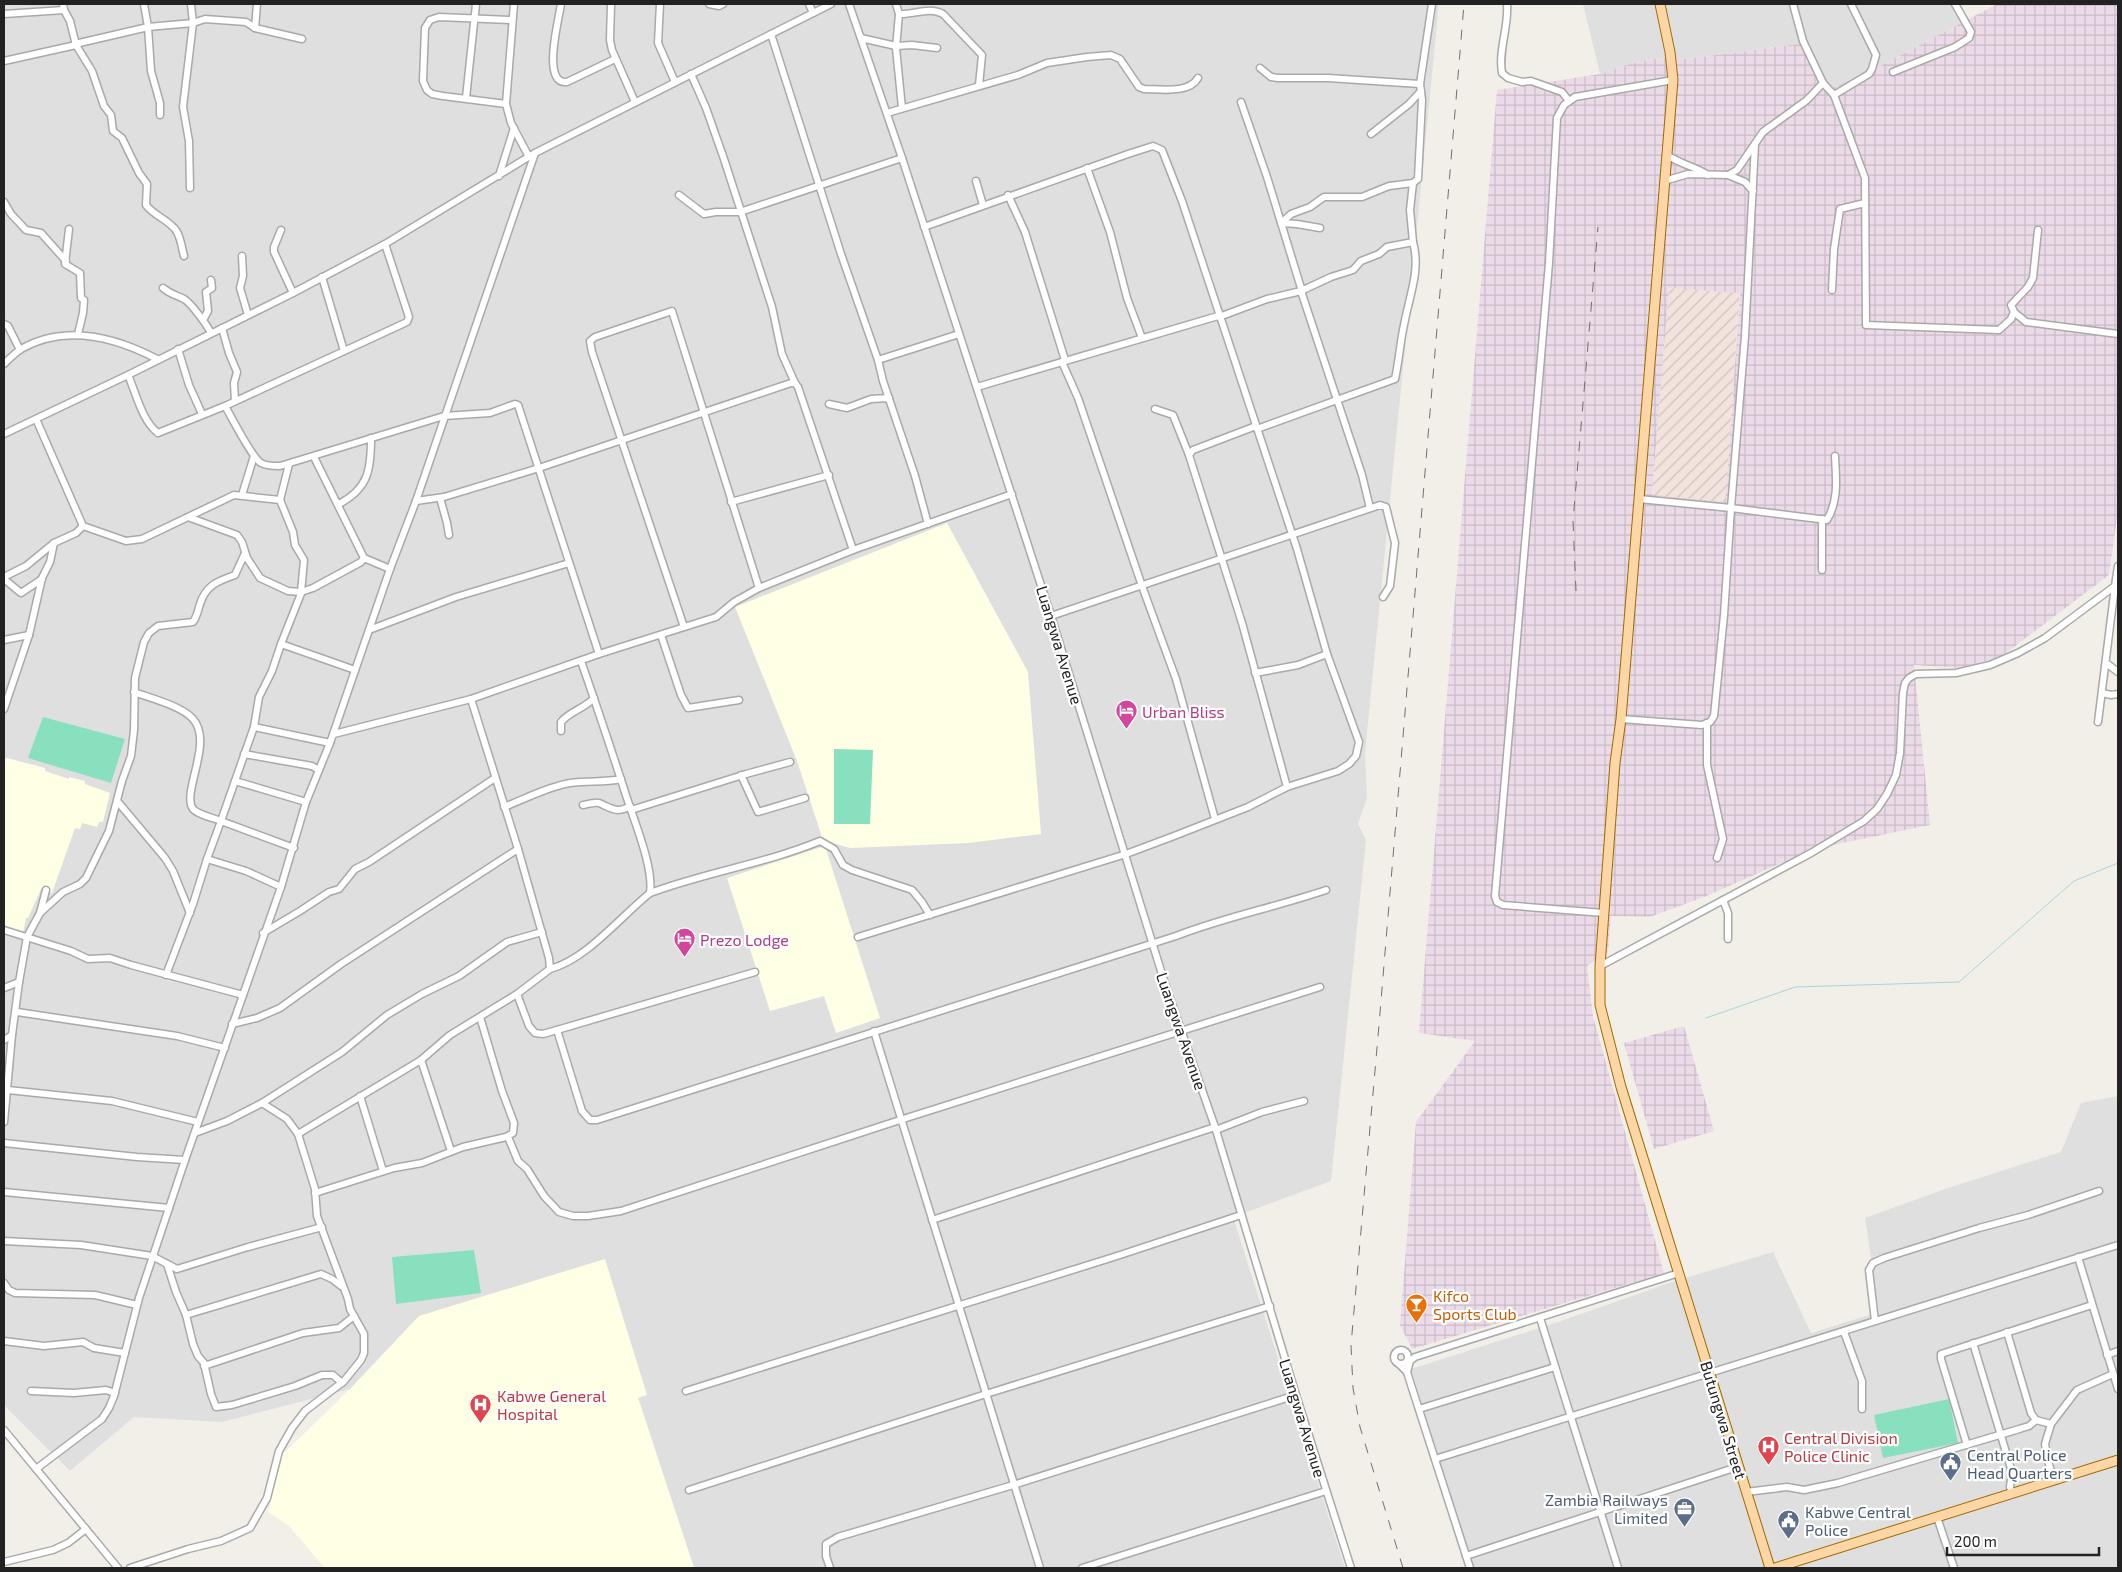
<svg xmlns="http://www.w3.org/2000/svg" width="2122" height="1572" viewBox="0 0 2122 1572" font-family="'Exo 2',sans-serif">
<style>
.residential{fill:#e0dfdf}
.industrial{fill:url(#industrial-grid);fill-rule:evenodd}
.education{fill:#ffffe5}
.military{fill:url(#military-furrows)}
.pitch{fill:#88e0be}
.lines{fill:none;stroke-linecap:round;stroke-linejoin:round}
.stream{stroke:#aad3df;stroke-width:1}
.minor-casing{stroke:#a9a9a9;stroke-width:9}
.major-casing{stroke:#a06b00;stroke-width:11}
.minor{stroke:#fff;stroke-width:6}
.major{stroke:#fcd6a4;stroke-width:9}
.rail{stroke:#707070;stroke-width:1;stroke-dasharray:10 10;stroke-linecap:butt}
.labels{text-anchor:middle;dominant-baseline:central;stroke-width:4.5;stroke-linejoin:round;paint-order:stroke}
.street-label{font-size:16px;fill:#222;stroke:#fff}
.hotel-label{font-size:16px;fill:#b23c85;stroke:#fff;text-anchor:start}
.food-label{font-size:16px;fill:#c56008;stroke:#fff;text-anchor:start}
.health-label{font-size:16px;fill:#be3a42;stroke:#fff;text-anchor:start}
.service-label{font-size:16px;fill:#4e5e75;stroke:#fff;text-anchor:start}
</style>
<defs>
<pattern id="industrial-grid" width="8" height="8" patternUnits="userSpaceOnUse" patternTransform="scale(1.25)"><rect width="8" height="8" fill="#ebdbe8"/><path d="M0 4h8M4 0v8" fill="none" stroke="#c9bcc7"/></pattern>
<pattern id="military-furrows" width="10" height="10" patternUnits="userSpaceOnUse" patternTransform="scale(1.25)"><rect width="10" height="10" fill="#f3e3dd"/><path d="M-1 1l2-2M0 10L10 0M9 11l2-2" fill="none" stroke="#d0c2bd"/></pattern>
</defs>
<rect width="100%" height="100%" fill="#f2efe9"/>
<g class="residential">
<polygon points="4,4 1439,4 1365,753 1367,798 1358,824 1366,840 1331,1181 1233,1217 1345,1568 694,1568 638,1397 647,1394 419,1316 350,1389 222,1422 134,1417 70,1471 4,1405"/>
<polygon points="1583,4 1958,4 1967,20 1869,72 1831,90 1816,68 1806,43 1687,59 1659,58 1632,63 1600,74"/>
<polygon points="2118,1096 2118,1568 1473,1568 1411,1369 1555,1323 1675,1281 1773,1252 1811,1333 1879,1312 1865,1218 1945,1189 2061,1152 2081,1103"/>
</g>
<g class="industrial">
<path d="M1997,4H2118V509L2109,575L2002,656L1960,668L1914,665L1930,825L1813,849L1704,897L1650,917L1611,916L1608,952L1587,966L1593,1016L1664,1273L1412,1349L1400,1325L1416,1122L1475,1041L1419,1033L1497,90L1600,74L1632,63L1659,58L1687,59L1806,43L1816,68L1831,89L1869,72ZM1669,288L1740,294L1725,502L1652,494Z"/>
<polygon points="1684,1026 1714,1131 1654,1149 1624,1043"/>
</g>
<g class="education">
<polygon points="947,523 1028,672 1041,834 968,843 850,848 823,840 797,761 735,607"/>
<polygon points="7,758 45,768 45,771 69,779 69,777 85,781 85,784 110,793 103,822 99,822 97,827 82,823 80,829 75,828 52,893 41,889 28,918 26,918 23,933 4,927 4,759"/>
<polygon points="825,846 880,1018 836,1033 824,996 770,1011 727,878"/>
<polygon points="605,1259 647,1395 638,1398 694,1568 325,1568 288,1525 268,1512 283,1454 350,1389 419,1316"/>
</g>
<polygon class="military" points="1669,288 1739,293 1740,290 1725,502 1652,495"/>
<g class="pitch">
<polygon points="43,717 125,739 111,783 28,758"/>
<polygon points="834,749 873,750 870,824 834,824"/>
<polygon points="474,1250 481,1293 396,1304 392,1257"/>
<polygon points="1949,1399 1958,1443 1883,1458 1874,1415"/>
</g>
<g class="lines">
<polyline class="stream" points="1706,1018 1795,987 1959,982 2074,881 2118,863"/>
<defs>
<g id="minor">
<path d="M63,4L64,10L70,21L76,45L92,71L104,106L111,115L113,131L122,138L139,173L147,184L146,205C154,216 171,221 177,232C181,239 182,249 184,256"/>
<polyline points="144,4 148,27 151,71 160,103 160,115"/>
<polyline points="514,4 506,104 511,123 529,157"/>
<path d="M561,4C559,19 541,85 567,82L615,59"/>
<polyline points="611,4 610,40 612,50 635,102"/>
<polyline points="660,4 658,43 675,82"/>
<polyline points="709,4 719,6 723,4"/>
<polyline points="809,4 813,13"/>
<polyline points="849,4 902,158 1051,616 1166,987 1215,1127 1296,1395 1351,1568"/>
<polyline points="896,4 899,14 896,48 902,108"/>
<path d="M1507,4C1509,27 1498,50 1502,73L1508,78L1522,82L1531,81L1562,92L1569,101"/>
<polyline points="4,14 64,10"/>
<path d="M899,14C914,15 929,6 943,14L982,55L979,85"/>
<polyline points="255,28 257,4"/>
<polyline points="771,34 841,254 878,360 883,381 915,476 928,524"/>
<polyline points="861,38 896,46 912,45 937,48"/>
<polyline points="75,44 148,27 193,23 191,4"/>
<polyline points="4,61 76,45"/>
<polyline points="1260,68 1271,77 1278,78 1328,78 1420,84"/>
<polyline points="1893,72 1955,47 1969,38 1971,32 1955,4"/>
<polyline points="691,74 706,108 724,159 772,307 782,354 795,383"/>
<polyline points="1823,83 1834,95 1865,178 1866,325 1999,330 2011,319 2014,312"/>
<polyline points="1834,95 1869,74 1872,69 1876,55 1851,4"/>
<polyline points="466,98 476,4"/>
<polyline points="1241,102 1267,177 1301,288 1301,291 1362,475 1370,508"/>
<polyline points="506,104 443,96 432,94 427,90 423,81 425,28 430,20 439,17 512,20"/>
<path d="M887,113L1018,75L1047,63L1087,57L1111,55L1120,59L1139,87L1144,89C1160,89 1189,94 1198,78"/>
<polyline points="1371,134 1409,104 1421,91"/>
<path d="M1755,144L1745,336L1731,508L1827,520C1839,500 1836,478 1835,456"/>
<path d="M1667,155C1680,164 1694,166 1708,175"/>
<polyline points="1087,168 1110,232 1127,298 1142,338"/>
<polyline points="1728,175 1745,182 1753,191"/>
<polyline points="499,176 514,128"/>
<polyline points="976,181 983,205"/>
<polyline points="1664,181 1688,174 1728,175 1737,170 1763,132 1807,100 1823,83 1803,41 1793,4"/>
<polyline points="190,188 189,141 183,107 193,23 205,19 246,22 255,28 302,39"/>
<polyline points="679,195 704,214 716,212 740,212 902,158"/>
<polyline points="1008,195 1025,232 1065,360"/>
<polyline points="4,202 11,214 26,230 41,233 66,261"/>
<polyline points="1320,228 1297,224 1281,223 1291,214 1310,207 1324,197 1362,197 1389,186 1413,183 1418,179 1422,100 1420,84 1432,4"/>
<polyline points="69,229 65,264 80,273 81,298 84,300 83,313 78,334"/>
<polyline points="281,230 274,247 274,252 293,293"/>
<polyline points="2038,230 2033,278 2028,287 2011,305 2014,312 2026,322 2118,334"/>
<polyline points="242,256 243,276 240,288 248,315"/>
<polyline points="322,277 344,351"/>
<path d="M163,288C170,294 176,295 184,299C191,303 207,325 211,333"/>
<polyline points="1832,290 1834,249 1840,209 1865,203"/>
<polyline points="1219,317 1267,299 1301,291 1331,277 1353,270 1361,261 1379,254 1387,247 1413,242 1410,210 1413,183"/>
<polyline points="203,320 208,311 206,292 212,288 211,280"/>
<polyline points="4,324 8,326 20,350"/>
<polyline points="222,328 229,353 237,372 234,383 235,401"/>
<polyline points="178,349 189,385 202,414"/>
<polyline points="878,360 959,334"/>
<polyline points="1062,362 1078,398 1142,586 1176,679 1215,819"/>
<path d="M4,364C9,359 15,353 21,349C65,324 115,337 157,359"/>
<path d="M128,375C136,393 142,421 158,433L225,406L407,322L409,317L385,244"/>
<polyline points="977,387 1218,316"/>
<polyline points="829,404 847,408 871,399 889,398 889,400"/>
<path d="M225,406C231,416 252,458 261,463C266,466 274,466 280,466L444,416L490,413L515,404L518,405L599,654"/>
<polyline points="1155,409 1173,415 1189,455"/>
<polyline points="36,419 83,526 126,541 142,539 234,495 280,500 289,464"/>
<polyline points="1256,426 1193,450 1189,455 1242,623 1287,787"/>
<path d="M1257,429L1395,379C1399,361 1400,343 1404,325C1409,297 1421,270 1413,242"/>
<polyline points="4,434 128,375 293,293 385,244 535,153 831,4"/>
<polyline points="314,457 364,558 390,569"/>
<polyline points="242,495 254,456"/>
<polyline points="440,498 447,523 449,535"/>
<polyline points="280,500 293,532 295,545 304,560 301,592"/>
<polyline points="416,501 444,497 539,468 791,383 795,383 798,387 853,550"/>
<polyline points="731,502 829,475"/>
<path d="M339,504C369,488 371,469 371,438"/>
<polyline points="188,517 237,535 242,542 247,558 260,578 288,591 301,592 313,588 361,562 364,558"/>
<polyline points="1822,519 1822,570"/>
<polyline points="4,577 26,566 54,543"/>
<polyline points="4,579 21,593 42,579"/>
<polyline points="302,591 281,644 272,671 259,697 254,727 235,781 306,802"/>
<polyline points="1051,616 1380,505 1386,507 1395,543 1390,586 1383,597"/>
<polyline points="684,627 592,352 590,341 595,337 672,311 759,588"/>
<polyline points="369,630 456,597 569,563"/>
<polyline points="661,635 681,695 688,708 739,700"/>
<polyline points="4,640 29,635"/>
<polyline points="281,644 355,670"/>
<polyline points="2106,663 2118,672"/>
<polyline points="1255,673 1298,665 1327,654"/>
<path d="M134,692C150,698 182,706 193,719C214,742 181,793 193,809C198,815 214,818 221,821L207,859L246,871L281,887"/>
<polyline points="2102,693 2111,695 2118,694"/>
<polyline points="4,709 29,635 42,578 50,562 54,543 76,533 83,526"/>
<polyline points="1621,719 1702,725 1710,722 1714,716 1724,615 1731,508 1639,499"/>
<polyline points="2098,722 2115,586"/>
<polyline points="1707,723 1707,765 1723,839 1717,858"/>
<polyline points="254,727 330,743"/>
<path d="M561,731V722C570,711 584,709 594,698"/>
<polyline points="334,734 471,699 599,654 716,617 734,602 759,588 853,550 1012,494"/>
<polyline points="244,754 312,766 319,770"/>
<polyline points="741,775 758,812 805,798"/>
<polyline points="235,781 221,821 294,848"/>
<polyline points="118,802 165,858 173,871 190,913"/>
<path d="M583,805C588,804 595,802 599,803C611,808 617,814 630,806"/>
<path d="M504,807C527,798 547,787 570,783C588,780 604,783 621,779"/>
<polyline points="631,810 746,774 790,762"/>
<path d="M650,893C706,872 764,864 820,841L834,849L843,865L852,870L912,890L922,902L930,915"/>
<polyline points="1723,900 1728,913 1728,939"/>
<path d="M40,913L63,892L80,884L86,878L109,831L122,781L131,756L134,730L135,678L144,642L149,633L158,626L193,622C197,617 198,610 200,604C206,585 218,581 235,575L245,553"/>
<polyline points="1604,913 1503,905 1497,902 1495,896 1549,263 1557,118 1564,105 1575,97 1673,80"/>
<polyline points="4,930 71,951 88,959 110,958 131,965 243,995"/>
<polyline points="263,933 300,911 329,892 339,889 355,869 369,862 495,778"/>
<polyline points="858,937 1126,854 1174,836 1248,807 1287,787 1338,771 1349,764 1356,756 1359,742 1327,654 1297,549 1182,201 1162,150 1153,146 1128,154 924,227"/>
<polyline points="1600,966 1811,853 1864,821 1877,809 1887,794 1896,775 1900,753 1903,693 1905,683 1909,678 1916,674 1956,673 1990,665 2018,653 2045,638 2115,586 2118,566"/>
<path d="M550,969C587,959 620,917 650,893C654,866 632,816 624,789C610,746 596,704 581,661"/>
<path d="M755,972L557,1030L582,1111L590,1120H597L1176,936C1225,917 1276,907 1326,890"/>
<polyline points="166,975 193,904 207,859"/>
<polyline points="4,988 19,982"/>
<polyline points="517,994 529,1026 535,1033 543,1034 557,1030"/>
<polyline points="17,1012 177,1036 225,1048"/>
<polyline points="232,1024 257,1018 280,1008 341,964 518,849 471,699"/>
<polyline points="874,1031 1040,1568"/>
<polyline points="4,1040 12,1035 19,982 27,937 40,913 46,890"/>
<polyline points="421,1060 451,1151"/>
<polyline points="8,1090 112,1101 198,1122"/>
<polyline points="360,1096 383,1171"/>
<polyline points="4,1122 12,1035"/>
<polyline points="1216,1130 1262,1112 1304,1101"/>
<polyline points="195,1133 227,1121 262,1103 342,1052 387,1015 422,994 459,976 507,942 542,932"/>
<polyline points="298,1134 421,1060 450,1035 517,994 550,969 549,958 518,849"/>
<polyline points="508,1137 518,1161 527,1169 544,1196 559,1212 573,1216 588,1216 621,1211 900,1120 1320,987"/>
<polyline points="4,1143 137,1157 185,1160"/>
<polyline points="4,1192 169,1208"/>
<polyline points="315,1193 394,1168 422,1163 463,1147 506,1137 513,1133 514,1123 502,1091 480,1017"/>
<polyline points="932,1220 1215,1127"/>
<polyline points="4,1241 81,1245 152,1256 177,1269 248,1247 322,1227"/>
<polyline points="2078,1257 2118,1389"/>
<polyline points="167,1264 176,1292 186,1315 321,1274 332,1279 341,1286"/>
<polyline points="4,1283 9,1290 15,1293 95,1295 137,1305"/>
<polyline points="186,1315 193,1344 198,1356 204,1363 211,1394 216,1407 232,1405 295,1386 322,1375 333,1375 342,1383"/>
<polyline points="1540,1318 1618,1568"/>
<polyline points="1875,1321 1869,1270 1873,1263 1884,1258 1979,1228 2028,1215 2099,1191"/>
<polyline points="1844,1332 1862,1381 1862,1409"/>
<polyline points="2007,1332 2031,1413 2036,1420 2051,1424"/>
<polyline points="4,1341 44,1346 83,1342 94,1348 125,1353"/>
<polyline points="1973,1343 2012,1472 2010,1487 2012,1494"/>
<circle cx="1401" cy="1357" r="7"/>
<polyline points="2107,1355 2118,1351"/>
<polyline points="1399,1364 1407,1372 1412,1388 1470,1568"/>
<polyline points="204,1366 303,1333 339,1328 354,1316"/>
<polyline points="1407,1372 1410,1361 1415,1357 1679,1273"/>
<polyline points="31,1391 74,1393 106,1390 115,1393"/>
<polyline points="686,1391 1117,1256 1241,1215"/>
<polyline points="1419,1409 1555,1367"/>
<polyline points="4,1430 118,1568"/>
<polyline points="1967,1445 1941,1359 1941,1354 2092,1305"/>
<polyline points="1435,1459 2118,1245"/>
<polyline points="36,1469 102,1419 109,1408 114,1396 139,1298 185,1160 281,887 306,802 330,743 390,569 416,501 535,153"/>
<polyline points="2054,1481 2048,1461 2045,1444 2051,1424 2077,1390 2113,1374"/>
<polyline points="689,1490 986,1394 1270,1306"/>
<polyline points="1746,1492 1787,1487 1804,1490 1838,1483 2016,1430 2029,1426 2036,1420"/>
<polyline points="1937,1517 1954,1568"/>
<polyline points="1466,1556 1737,1467"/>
<polyline points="4,1562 53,1550 68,1543 86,1529"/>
<polyline points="130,1568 188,1549 221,1541 250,1528 267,1498 279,1451 292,1428 305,1411 344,1381 361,1360 364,1353 364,1334 350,1309 348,1299 317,1216 315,1189 298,1134 287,1119 262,1103"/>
<polyline points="830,1568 826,1556 826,1544 838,1537 1013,1485 1296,1395"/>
<polyline points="1082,1568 1326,1491"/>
</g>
<g id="major">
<polyline points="1660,4 1670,52 1673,80 1639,499 1621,719 1615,763 1600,966 1600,1005 1621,1087 1770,1568"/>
<polyline points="1775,1568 2118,1460"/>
</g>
</defs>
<use href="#minor" class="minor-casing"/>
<use href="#major" class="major-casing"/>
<use href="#minor" class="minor"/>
<use href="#major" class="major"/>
<g class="rail">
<polyline points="1576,591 1573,521 1598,227"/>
<polyline points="1403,1568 1360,1427 1353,1388 1351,1345 1379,1025 1464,4"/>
</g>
</g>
<defs>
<symbol id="hotel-pin" viewBox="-11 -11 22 30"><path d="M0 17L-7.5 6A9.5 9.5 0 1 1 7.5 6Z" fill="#d1479c" stroke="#fff"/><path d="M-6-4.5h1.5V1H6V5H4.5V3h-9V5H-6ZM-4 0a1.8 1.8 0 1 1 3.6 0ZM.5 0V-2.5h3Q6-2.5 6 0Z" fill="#fff"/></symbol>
<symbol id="bar-pin" viewBox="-11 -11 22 30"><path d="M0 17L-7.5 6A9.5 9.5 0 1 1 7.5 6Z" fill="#e8710a" stroke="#fff"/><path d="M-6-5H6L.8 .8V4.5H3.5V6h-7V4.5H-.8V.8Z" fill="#fff"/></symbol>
<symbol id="hospital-pin" viewBox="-11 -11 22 30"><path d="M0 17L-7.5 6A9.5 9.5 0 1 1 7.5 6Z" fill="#e0444e" stroke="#fff"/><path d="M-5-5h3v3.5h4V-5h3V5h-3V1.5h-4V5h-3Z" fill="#fff"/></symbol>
<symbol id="civic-pin" viewBox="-11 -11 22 30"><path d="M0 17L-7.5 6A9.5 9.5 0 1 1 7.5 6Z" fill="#5c6f8a" stroke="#fff"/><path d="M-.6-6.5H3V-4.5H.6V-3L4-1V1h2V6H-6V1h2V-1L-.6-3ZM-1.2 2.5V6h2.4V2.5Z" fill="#fff"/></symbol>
<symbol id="office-pin" viewBox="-11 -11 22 30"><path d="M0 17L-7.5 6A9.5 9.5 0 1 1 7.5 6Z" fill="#5c6f8a" stroke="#fff"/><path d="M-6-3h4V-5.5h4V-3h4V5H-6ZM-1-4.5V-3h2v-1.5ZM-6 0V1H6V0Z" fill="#fff"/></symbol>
</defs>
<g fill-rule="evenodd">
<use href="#hotel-pin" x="1114" y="698" width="25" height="34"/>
<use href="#hotel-pin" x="672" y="926" width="25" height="34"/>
<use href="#bar-pin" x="1404" y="1292" width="25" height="34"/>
<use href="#hospital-pin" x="468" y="1392" width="25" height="34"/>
<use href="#hospital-pin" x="1756" y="1434" width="25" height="34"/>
<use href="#civic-pin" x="1938" y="1450" width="25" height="34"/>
<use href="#office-pin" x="1672" y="1496" width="25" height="34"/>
<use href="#civic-pin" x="1776" y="1508" width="25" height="34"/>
</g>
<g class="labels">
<g class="street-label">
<text transform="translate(1060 645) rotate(73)">Luangwa Avenue</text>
<text transform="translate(1182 1031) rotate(71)">Luangwa Avenue</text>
<text transform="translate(1303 1418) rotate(73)">Luangwa Avenue</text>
<text transform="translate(1724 1420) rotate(73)">Butungwa Street</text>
</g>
<g class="hotel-label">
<text x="1142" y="711">Urban Bliss</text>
<text x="700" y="939">Prezo Lodge</text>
</g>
<g class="food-label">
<text x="1433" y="1295">Kifco<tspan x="1433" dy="18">Sports Club</tspan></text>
</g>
<g class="health-label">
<text x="497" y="1395">Kabwe General<tspan x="497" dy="18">Hospital</tspan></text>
<text x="1784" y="1437">Central Division<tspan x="1784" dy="18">Police Clinic</tspan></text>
</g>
<g class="service-label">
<text x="1967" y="1454">Central Police<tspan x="1967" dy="18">Head Quarters</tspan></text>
<text x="1668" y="1499" text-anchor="end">Zambia Railways<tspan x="1668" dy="18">Limited</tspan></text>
<text x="1805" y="1511">Kabwe Central<tspan x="1805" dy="18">Police</tspan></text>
</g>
</g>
<rect width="2122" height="1572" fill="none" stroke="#222222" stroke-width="10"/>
<path d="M1947 1547v8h152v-8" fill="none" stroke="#222222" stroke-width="2.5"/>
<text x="1954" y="1547" font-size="15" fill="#222222" stroke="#ffffff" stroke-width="4" paint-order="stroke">200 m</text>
</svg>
